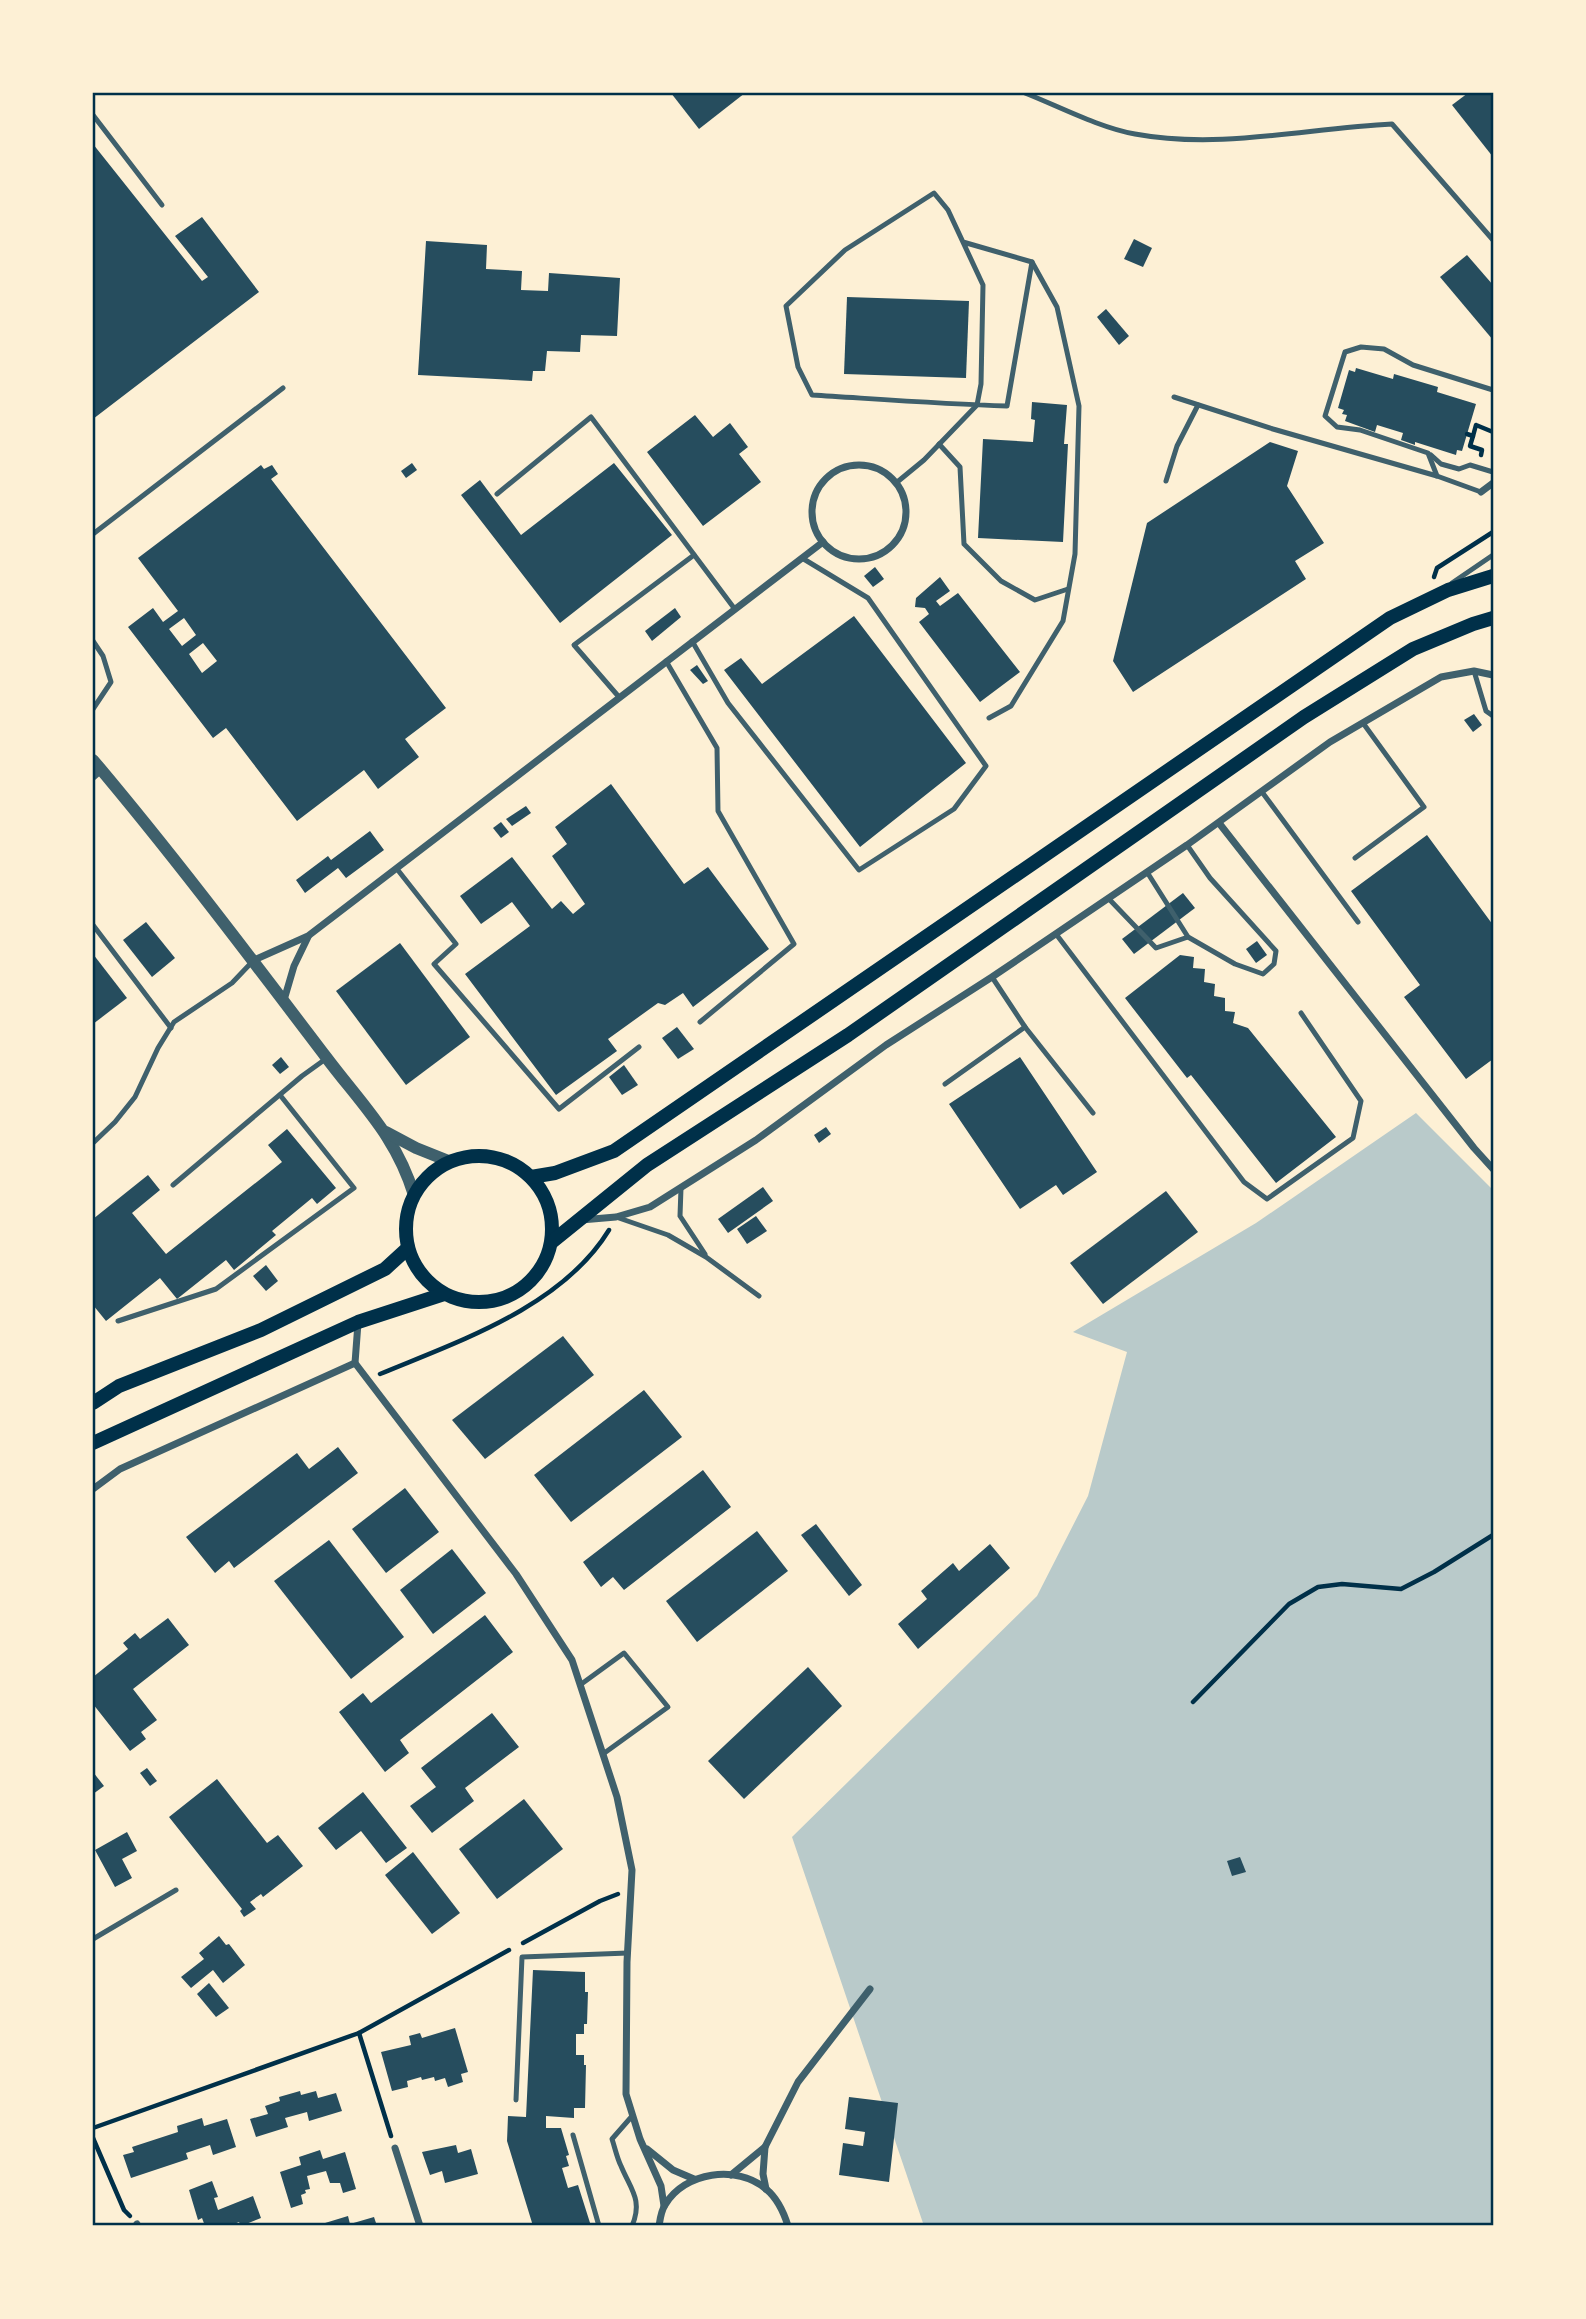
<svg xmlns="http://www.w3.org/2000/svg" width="1586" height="2319" viewBox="0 0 1586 2319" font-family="Barlow,sans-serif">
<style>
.green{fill:#b9caca}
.building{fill:#264d5e;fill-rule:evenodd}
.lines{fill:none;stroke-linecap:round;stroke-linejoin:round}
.path{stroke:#003049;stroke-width:4.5}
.service{stroke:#3f606c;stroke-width:5}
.minor{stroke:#3f606c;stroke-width:7}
.tertiary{stroke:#3f606c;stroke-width:12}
.secondary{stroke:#003049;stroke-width:14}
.neatline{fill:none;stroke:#003049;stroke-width:2.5}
</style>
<rect width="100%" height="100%" fill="#fdf0d5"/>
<polygon class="green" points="1416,1113 1493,1190 1493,2226 924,2226 792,1837 1037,1596 1088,1496 1127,1352 1073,1332 1256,1223"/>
<g class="building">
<polygon points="671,93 745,93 699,129"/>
<polygon points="1468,93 1493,93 1493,157 1452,105"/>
<polygon points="93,144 202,281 208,277 175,236 202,217 259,292 93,419"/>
<polygon points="1134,239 1152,248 1143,267 1124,259"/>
<polygon points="426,241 487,245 486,269 522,271 521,290 548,291 549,273 620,278 617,336 581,335 580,352 547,351 545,371 533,371 532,381 418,375"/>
<polygon points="1467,255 1493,285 1493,340 1440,277"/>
<polygon points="847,297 969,301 966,378 844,374"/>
<polygon points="1106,309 1129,336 1119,345 1097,317"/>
<polygon points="1356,368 1393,379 1394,374 1438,387 1437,392 1476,404 1462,451 1457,450 1456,455 1415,442 1415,445 1401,440 1403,433 1377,425 1375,432 1345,421 1347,415 1342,414 1344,410 1338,408 1349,370 1355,372"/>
<polygon points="1032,402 1067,405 1064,444 1068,444 1063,542 978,538 983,439 1033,442 1035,420 1031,419"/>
<polygon points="695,415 713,437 730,423 748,447 739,454 761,482 703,526 647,452"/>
<polygon points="1270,442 1298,451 1287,486 1324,543 1295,561 1306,579 1133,692 1113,661 1147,523"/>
<polygon points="412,463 417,470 406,478 401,471"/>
<polygon points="614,463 672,535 560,623 461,495 480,480 521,535"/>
<path d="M261,465L264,469L272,465L278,474L271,479L446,708L405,739L419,757L378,789L364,770L297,821L226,728L213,738L128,627L153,608L163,622L178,611L138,558ZM184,618L196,635L182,646L169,629ZM203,643L217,661L202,673L189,654Z"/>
<polygon points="875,567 884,579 873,587 864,576"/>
<polygon points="940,577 950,591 936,601 940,606 958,593 1020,672 980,702 919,622 929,614 925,608 915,607 916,598"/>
<polygon points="675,608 681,617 652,641 645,631"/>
<polygon points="854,616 966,763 860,847 724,670 741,658 762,684"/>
<polygon points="697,665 708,681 703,684 690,670"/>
<polygon points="1474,714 1482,725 1473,732 1464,720"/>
<polygon points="611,784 684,884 708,867 769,949 693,1007 683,993 665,1005 658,1003 608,1039 617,1051 556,1095 465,974 530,926 512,902 481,924 460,896 512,857 552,909 561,901 573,914 585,904 552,856 567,844 555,827"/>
<polygon points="526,806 531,813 512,826 506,819"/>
<polygon points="501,822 509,832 501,838 493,828"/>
<polygon points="370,831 384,850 346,878 338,868 305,893 296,880 328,856 331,860"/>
<polygon points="1427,835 1493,925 1493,1059 1466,1079 1404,997 1420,985 1351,891"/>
<polygon points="1183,893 1195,908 1134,954 1122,939"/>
<polygon points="146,922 175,958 152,977 123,940"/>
<polygon points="1257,941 1267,955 1256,963 1246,949"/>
<polygon points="400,943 470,1037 406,1085 336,991"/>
<polygon points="93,954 127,998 93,1024"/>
<polygon points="1180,955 1194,957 1193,968 1205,969 1204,982 1215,984 1214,996 1225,998 1225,1011 1235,1012 1233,1023 1248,1028 1336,1137 1276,1183 1191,1075 1187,1078 1125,998"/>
<polygon points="677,1027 694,1049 678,1059 662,1038"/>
<polygon points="281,1057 289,1067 280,1074 272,1065"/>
<polygon points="1020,1057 1097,1172 1063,1195 1056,1185 1020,1209 949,1104"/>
<polygon points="624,1065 638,1085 622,1095 609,1077"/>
<polygon points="826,1127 831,1134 819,1143 814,1135"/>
<polygon points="287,1129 336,1188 317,1204 312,1198 272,1231 276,1235 234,1270 226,1260 177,1299 160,1278 106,1321 93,1305 93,1219 148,1175 160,1190 132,1213 166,1254 282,1162 268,1145"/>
<polygon points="763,1187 773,1201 728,1233 718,1219"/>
<polygon points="1166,1191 1198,1232 1103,1304 1070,1263"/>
<polygon points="756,1216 767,1231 747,1244 737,1229"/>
<polygon points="266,1265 278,1281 266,1291 253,1276"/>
<polygon points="563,1336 594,1375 485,1459 452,1420"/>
<polygon points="644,1390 682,1437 571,1522 534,1475"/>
<polygon points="338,1447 358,1473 234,1568 229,1561 215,1573 186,1537 297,1453 309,1469"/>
<polygon points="703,1470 731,1507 624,1590 613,1577 601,1587 583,1562"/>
<polygon points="405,1488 439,1532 386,1573 352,1529"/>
<polygon points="816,1524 862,1585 849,1596 801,1535"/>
<polygon points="757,1531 788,1571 697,1642 666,1601"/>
<polygon points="329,1540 404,1637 351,1679 274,1581"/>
<polygon points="990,1544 1010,1568 918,1649 898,1624 927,1599 921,1591 953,1563 959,1571"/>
<polygon points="452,1549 486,1593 433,1634 400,1590"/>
<polygon points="485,1615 513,1652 400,1740 409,1753 385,1772 339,1712 363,1693 371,1703"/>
<polygon points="168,1618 189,1645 133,1689 157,1720 141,1732 146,1739 130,1751 93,1704 93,1677 128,1649 123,1643 135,1633 140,1639"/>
<polygon points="808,1667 842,1706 744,1799 708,1761"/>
<polygon points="492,1713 519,1747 465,1788 474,1801 432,1833 410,1806 436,1787 421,1768"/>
<polygon points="147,1768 157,1781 150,1786 140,1773"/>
<polygon points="93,1772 104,1786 93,1794"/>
<polygon points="217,1779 267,1843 278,1835 303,1866 263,1897 261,1894 250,1902 256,1909 244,1917 240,1911 242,1909 169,1817"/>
<polygon points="363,1792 407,1848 386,1863 361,1831 336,1850 318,1828"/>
<polygon points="524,1799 563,1849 497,1899 459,1849"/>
<polygon points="127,1832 137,1851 122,1859 132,1878 115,1887 95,1850"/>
<polygon points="413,1852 460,1913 432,1934 385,1875"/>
<polygon points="1240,1857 1246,1872 1232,1876 1227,1861"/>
<polygon points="219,1936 226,1945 229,1944 245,1965 223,1983 213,1970 191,1988 181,1977 204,1959 199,1953"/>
<polygon points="533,1970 585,1972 585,1992 588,1992 587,2024 584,2024 584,2034 576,2034 576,2055 584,2055 584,2065 586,2065 585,2108 574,2108 574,2118 546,2116 546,2128 561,2128 569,2155 566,2156 569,2166 562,2168 568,2188 578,2185 591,2226 533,2226 507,2141 508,2116 526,2117"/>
<polygon points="209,1983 229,2008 216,2017 197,1994"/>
<polygon points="455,2028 468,2072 461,2074 463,2082 448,2087 445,2078 435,2081 434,2077 422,2080 421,2077 407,2081 408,2087 392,2091 381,2052 411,2045 409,2036 420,2033 422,2038"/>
<polygon points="300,2091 301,2095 316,2091 318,2098 336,2093 342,2111 309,2121 307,2112 285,2118 288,2127 256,2137 250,2119 268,2114 265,2106 280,2101 279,2097"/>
<polygon points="849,2097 898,2103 889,2182 839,2175 843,2143 863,2146 865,2132 845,2129"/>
<polygon points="202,2118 204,2126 227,2119 236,2147 213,2155 210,2145 186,2153 188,2159 131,2178 123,2155 134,2152 132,2147 178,2132 177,2126"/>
<polygon points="456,2145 458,2153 471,2149 478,2174 445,2183 442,2171 430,2175 422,2152"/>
<polygon points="320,2150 323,2159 345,2152 356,2189 343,2193 340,2183 330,2183 326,2171 307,2176 310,2189 305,2190 306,2193 301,2195 303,2204 291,2208 280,2172 301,2165 299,2157"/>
<polygon points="212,2181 218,2197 214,2198 218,2210 253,2196 261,2218 241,2226 239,2222 229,2226 205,2226 202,2218 198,2220 189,2190"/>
<polygon points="348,2216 350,2224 374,2217 377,2226 326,2226 325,2223"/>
</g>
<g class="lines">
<g class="path">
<polyline points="1467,434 1473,436 1476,425 1493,432"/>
<polyline points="1473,436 1470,446 1482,450 1481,455"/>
<polyline points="1434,577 1437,568 1493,532"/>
<path d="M380,1374C459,1341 562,1307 609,1230"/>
<polyline points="1193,1702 1289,1604 1318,1587 1342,1584 1401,1589 1434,1572 1493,1535"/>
<polyline points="523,1943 600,1901 618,1894"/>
<polyline points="359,2033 391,2136"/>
<polyline points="93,2128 359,2033 509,1950"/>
<polyline points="93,2138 124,2210 130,2216"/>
</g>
<g class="service">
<path d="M1025,93C1058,106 1100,128 1135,134C1221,150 1307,128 1392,124L1493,240"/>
<polyline points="93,115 162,205"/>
<polyline points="1174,397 1273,429 1437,476 1481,492"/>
<polyline points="939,444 960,467 964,544 1001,581 1035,600 1068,589"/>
<polyline points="1431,455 1441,464 1459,469 1470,465 1493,472"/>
<polyline points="1437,476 1428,453 1360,430 1337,427 1325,416 1345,352 1361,347 1384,349 1413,365 1493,390"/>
<polyline points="1166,481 1177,446 1198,405"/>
<path d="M896,483L924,460L977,405L981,384L983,285L948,210L934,193L845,250L786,306L798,367L812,395C877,399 942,404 1007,406L1032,262L963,242"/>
<polyline points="497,494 591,417 734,608"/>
<polyline points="93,534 283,388"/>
<polyline points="1452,583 1493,555"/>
<polyline points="93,641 103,656 111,682 93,709"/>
<polyline points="692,641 728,703 859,870 954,809 986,766 868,598 802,558"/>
<polyline points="666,661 717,748 718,811 794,944 700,1022"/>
<polyline points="1474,671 1486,711 1493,716"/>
<polyline points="619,697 574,645 694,555"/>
<polyline points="989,718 1011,706 1063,621 1075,554 1079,406 1057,307 1032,262"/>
<polyline points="1262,792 1358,922"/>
<polyline points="1355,858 1424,807 1363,723"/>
<polyline points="397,869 456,944 434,964 559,1109 639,1047"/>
<polyline points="1147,872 1188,937 1235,964 1263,974 1274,964 1276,951 1210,878 1187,845"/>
<polyline points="1108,898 1156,948 1188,937"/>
<polyline points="93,925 171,1028"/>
<polyline points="1056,934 1244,1182 1267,1199 1353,1138 1361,1101 1301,1013"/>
<polyline points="992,977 1025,1027 1093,1113"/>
<polyline points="945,1084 1025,1027"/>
<polyline points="93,1143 115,1122 135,1097 158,1048 174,1022 232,983 252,962"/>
<polyline points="173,1185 302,1076 327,1058"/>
<polyline points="681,1188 680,1216 705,1254"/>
<polyline points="616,1217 668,1235 706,1257 759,1296"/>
<polyline points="118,1321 216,1289 354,1188 280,1095"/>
<polyline points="580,1685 624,1653 668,1707 603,1754"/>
<polyline points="93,1939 176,1890"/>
<polyline points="516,2100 522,1957 628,1953"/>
<polyline points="573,2135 599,2226"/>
<path d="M632,2226C643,2200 631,2190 621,2166C617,2158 615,2148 612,2139L633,2115"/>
</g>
<g class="minor">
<circle cx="859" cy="512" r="47"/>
<polyline points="1481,492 1493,483"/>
<polyline points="93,777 101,770"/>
<polyline points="1219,823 1474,1148 1493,1169"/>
<polyline points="254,960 308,936 823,542"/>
<polyline points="284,1000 294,966 308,937"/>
<polyline points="581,1220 616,1217 650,1207 756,1140 886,1045 992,977 1187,845 1330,742 1441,677 1474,671 1493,675"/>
<polyline points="358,1323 355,1363 516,1574 572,1660 617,1797 632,1870 627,1962 626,2094 640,2139 661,2186 664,2206"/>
<polyline points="93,1489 120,1469 355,1363"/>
<polyline points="395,2148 420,2226"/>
<polyline points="647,2149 673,2170 694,2179"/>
<polyline points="731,2175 765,2147"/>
<polyline points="766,2189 763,2174 765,2147 798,2082 870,1989"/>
<polyline points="137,2224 138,2226"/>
<path d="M659,2226C660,2220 661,2211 665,2205C684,2172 737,2164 766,2189C777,2198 784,2213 788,2226"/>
</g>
<g class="tertiary">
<path d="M93,760C174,856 250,957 326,1057C362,1105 396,1136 414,1195"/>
<polyline points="386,1132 416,1148 451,1162"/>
</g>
<g class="secondary">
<circle cx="479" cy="1229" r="73"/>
<polyline points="531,1177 555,1173 614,1151 1390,618 1448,590 1493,576"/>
<polyline points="553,1241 647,1165 848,1035 1304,717 1413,649 1473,624 1493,618"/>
<polyline points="93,1403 119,1386 261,1330 385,1269 408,1248"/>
<polyline points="93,1443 358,1322 444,1294"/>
</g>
</g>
<rect width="1586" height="2319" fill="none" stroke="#fdf0d5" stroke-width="189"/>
<rect x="94" y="94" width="1398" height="2130" class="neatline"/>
</svg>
